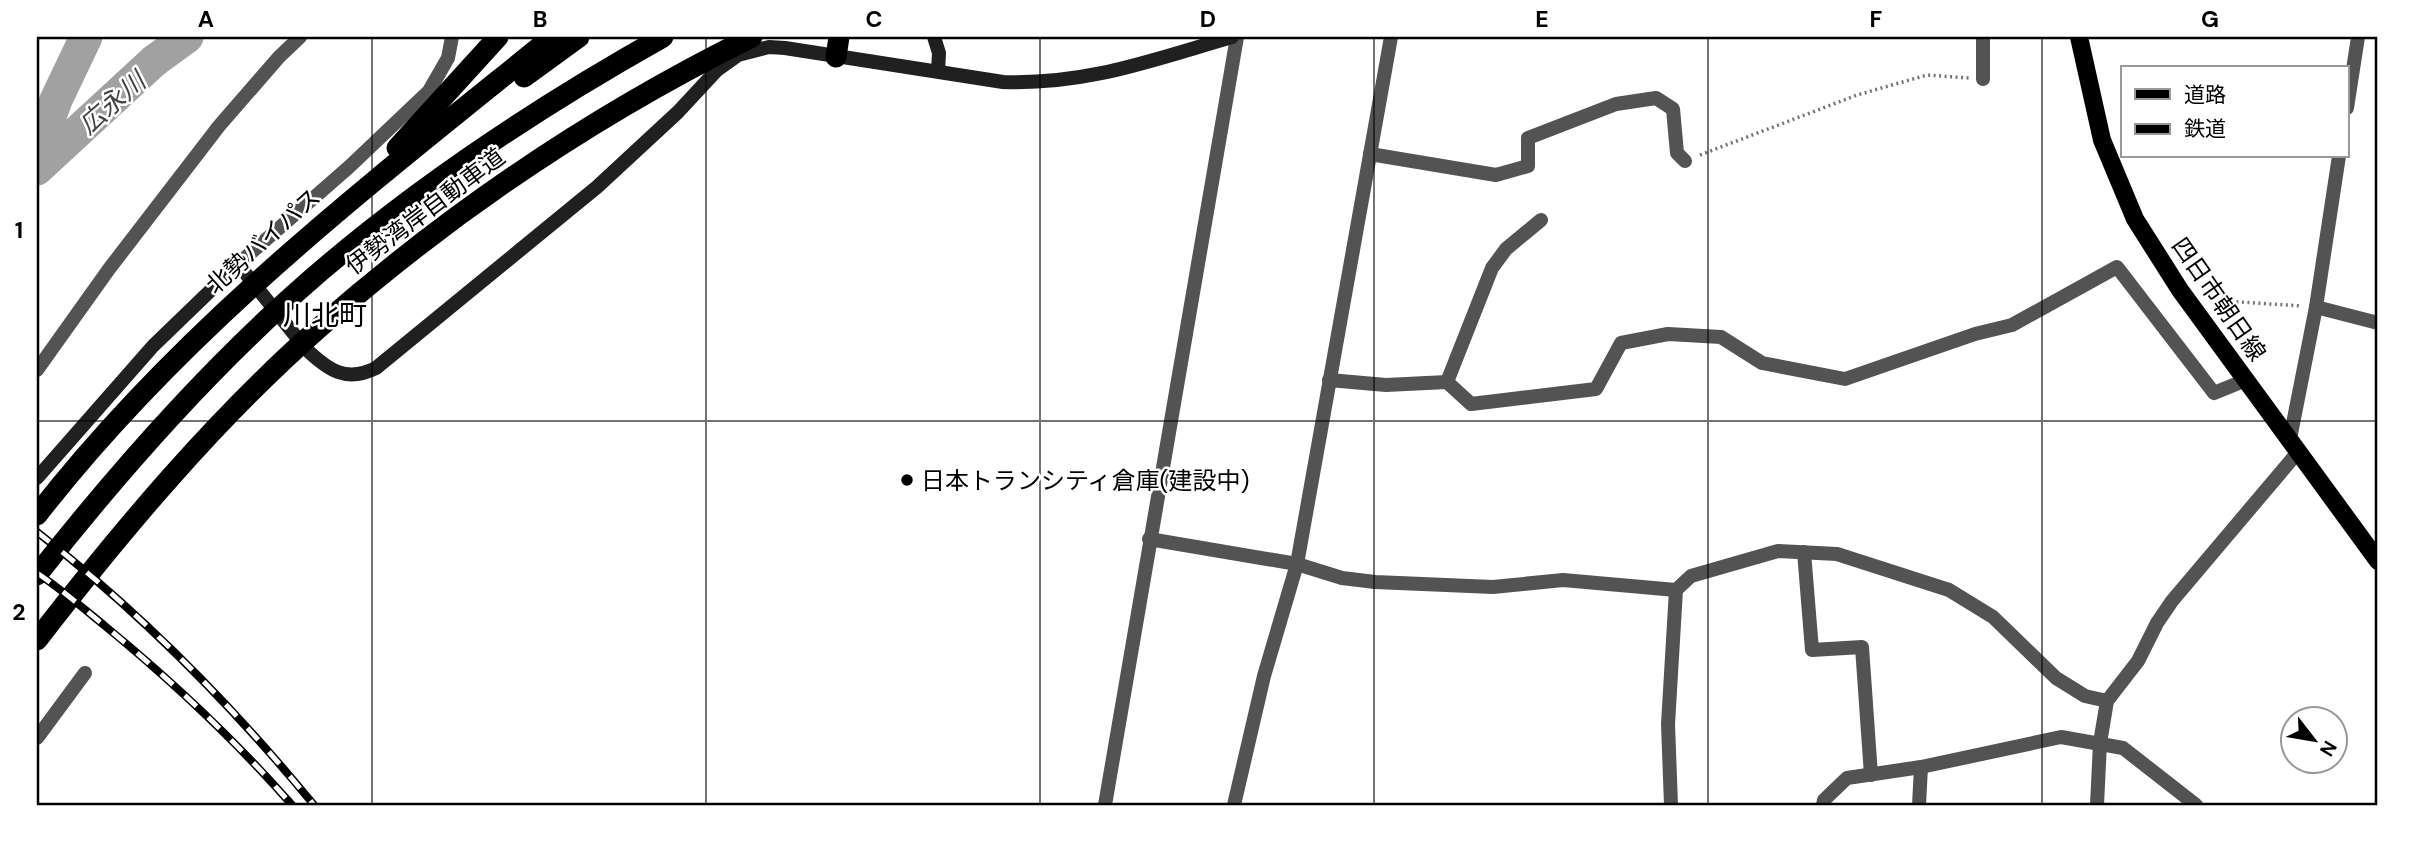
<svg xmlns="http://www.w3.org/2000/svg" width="2415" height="842" viewBox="0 0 2415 842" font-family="'DM Sans','Noto Sans JP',sans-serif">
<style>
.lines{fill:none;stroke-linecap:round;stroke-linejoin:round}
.river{stroke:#a1a1a1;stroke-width:33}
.path{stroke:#757575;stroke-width:3.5;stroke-dasharray:2 3.5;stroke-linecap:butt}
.street{stroke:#535353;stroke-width:14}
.secondary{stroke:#202020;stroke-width:14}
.primary{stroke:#000;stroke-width:18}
.highway{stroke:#000;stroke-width:21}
.rail-casing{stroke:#000;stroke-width:8}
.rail{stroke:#fff;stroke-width:5;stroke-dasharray:16;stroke-linecap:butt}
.grid{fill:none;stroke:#000;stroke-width:2;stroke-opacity:0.55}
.poi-dot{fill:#000;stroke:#fff;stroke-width:2.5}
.labels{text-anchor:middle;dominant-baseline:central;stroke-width:5;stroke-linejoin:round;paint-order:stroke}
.street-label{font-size:24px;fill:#000;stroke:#fff}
.poi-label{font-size:24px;fill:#000;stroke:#fff;text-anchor:start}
.water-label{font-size:26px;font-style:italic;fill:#424242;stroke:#fff}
.quarter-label{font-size:28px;fill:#000;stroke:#fff}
.neatline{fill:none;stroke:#000;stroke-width:2.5}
.grid-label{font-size:23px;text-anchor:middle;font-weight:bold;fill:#000}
</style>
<rect width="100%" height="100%" fill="#fff"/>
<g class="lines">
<g class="river">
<polyline points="37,152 56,100 86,37"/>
<polyline points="37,169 154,61 187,37"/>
</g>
<g class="path">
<polyline points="1700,155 1857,95 1927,75 1969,78"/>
<polyline points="2209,300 2302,306"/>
</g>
<g class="street">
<polyline points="1983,37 1983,79"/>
<polyline points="2347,108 2358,37"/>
<polyline points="1370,154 1496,175 1528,166 1528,138 1616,104 1656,98 1673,109 1677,153 1685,161"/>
<polyline points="238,264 349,167 429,91 448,58 452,37"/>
<polyline points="2316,307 2378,323"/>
<polyline points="37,370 109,269 219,126 279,57 300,37"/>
<polyline points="1329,380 1386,385 1447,382 1471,404 1596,389 1621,343 1668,334 1721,337 1762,363 1845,379 1975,334 2012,325 2117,267 2214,393 2246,380"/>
<polyline points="1447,382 1492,268 1506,249 1541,220"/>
<polyline points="2290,439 2316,307 2339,156"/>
<polyline points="1149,539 1297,564 1342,578 1375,582 1493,587 1563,580 1676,590"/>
<polyline points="1804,552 1812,650 1862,647 1871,775"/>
<polyline points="37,738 85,673"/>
<polyline points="1105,805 1237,37"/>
<polyline points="1234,805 1264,676 1297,564 1391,37"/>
<polyline points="1671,805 1668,724 1676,590 1691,576 1778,551 1837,554 1949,590 1993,617 2056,678 2085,696 2107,701"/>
<polyline points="1823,805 1824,800 1847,778 1921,767 2061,737 2123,748 2196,805"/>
<polyline points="1919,805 1921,767"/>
<polyline points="2097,805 2100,743 2107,701 2138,661 2157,623 2172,601 2298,452"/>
</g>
<g class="secondary">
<polyline points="934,37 939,53 938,71"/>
<path d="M37,478L153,346L238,264L306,349C328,370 346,383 376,368L597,187L678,112L717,70L738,55L769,47L785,48L1003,82C1087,85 1152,60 1232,37"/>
</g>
<polyline class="primary" points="2079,37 2102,140 2135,219 2180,290 2378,561"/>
<g class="highway">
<polyline points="836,57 839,37"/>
<polyline points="524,77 579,37"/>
<polyline points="397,148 498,37"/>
<path d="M37,515C183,327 369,185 552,37"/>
<path d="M37,575C114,477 197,382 290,298C403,196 531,111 663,37"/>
<path d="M37,640C122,530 216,418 321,326C452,211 596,114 752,37"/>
</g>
<defs>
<g id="rail">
<path d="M37,532C140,612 231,704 314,805"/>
<path d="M37,573C61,589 83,608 105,626C172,681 235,740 292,805"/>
</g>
</defs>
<use href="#rail" class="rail-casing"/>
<use href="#rail" class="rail"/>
</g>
<path class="grid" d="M372,37V805M706,37V805M1040,37V805M1374,37V805M1708,37V805M2042,37V805M37,421H2378"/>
<circle class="poi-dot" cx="907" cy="480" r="7"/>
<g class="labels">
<g class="street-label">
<text transform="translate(425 211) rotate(-37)">伊勢湾岸自動車道</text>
<text transform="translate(263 241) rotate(-42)">北勢バイパス</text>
<text transform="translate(2219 299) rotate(55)">四日市朝日線</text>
</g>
<g class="poi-label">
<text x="921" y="480">日本トランシティ倉庫(建設中)</text>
</g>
<g class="water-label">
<text transform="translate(112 103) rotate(-41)">広永川</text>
</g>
<g class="quarter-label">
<text x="325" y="315">川北町</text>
</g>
</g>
<rect width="2415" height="842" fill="none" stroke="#ffffff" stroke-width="77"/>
<rect x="2121" y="66" width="228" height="91" fill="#ffffff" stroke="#999999" stroke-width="2"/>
<rect x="2135" y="89" width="35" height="10" fill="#000000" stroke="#999999" stroke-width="2"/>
<text x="2184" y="102" font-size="21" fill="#000000">道路</text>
<rect x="2135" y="124" width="35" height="10" fill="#000000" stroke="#999999" stroke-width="2"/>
<text x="2184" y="136" font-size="21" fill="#000000">鉄道</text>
<g transform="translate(2314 740) rotate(121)"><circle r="33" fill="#ffffff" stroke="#999999" stroke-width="2"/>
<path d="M0-5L12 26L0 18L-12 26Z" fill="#000000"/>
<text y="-10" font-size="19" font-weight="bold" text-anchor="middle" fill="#000000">N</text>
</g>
<rect x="38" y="38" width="2338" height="766" class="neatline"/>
<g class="grid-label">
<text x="206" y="27">A</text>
<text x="540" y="27">B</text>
<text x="874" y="27">C</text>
<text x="1208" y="27">D</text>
<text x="1542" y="27">E</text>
<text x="1876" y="27">F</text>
<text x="2210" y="27">G</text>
<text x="19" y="238">1</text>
<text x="19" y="620">2</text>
</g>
</svg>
